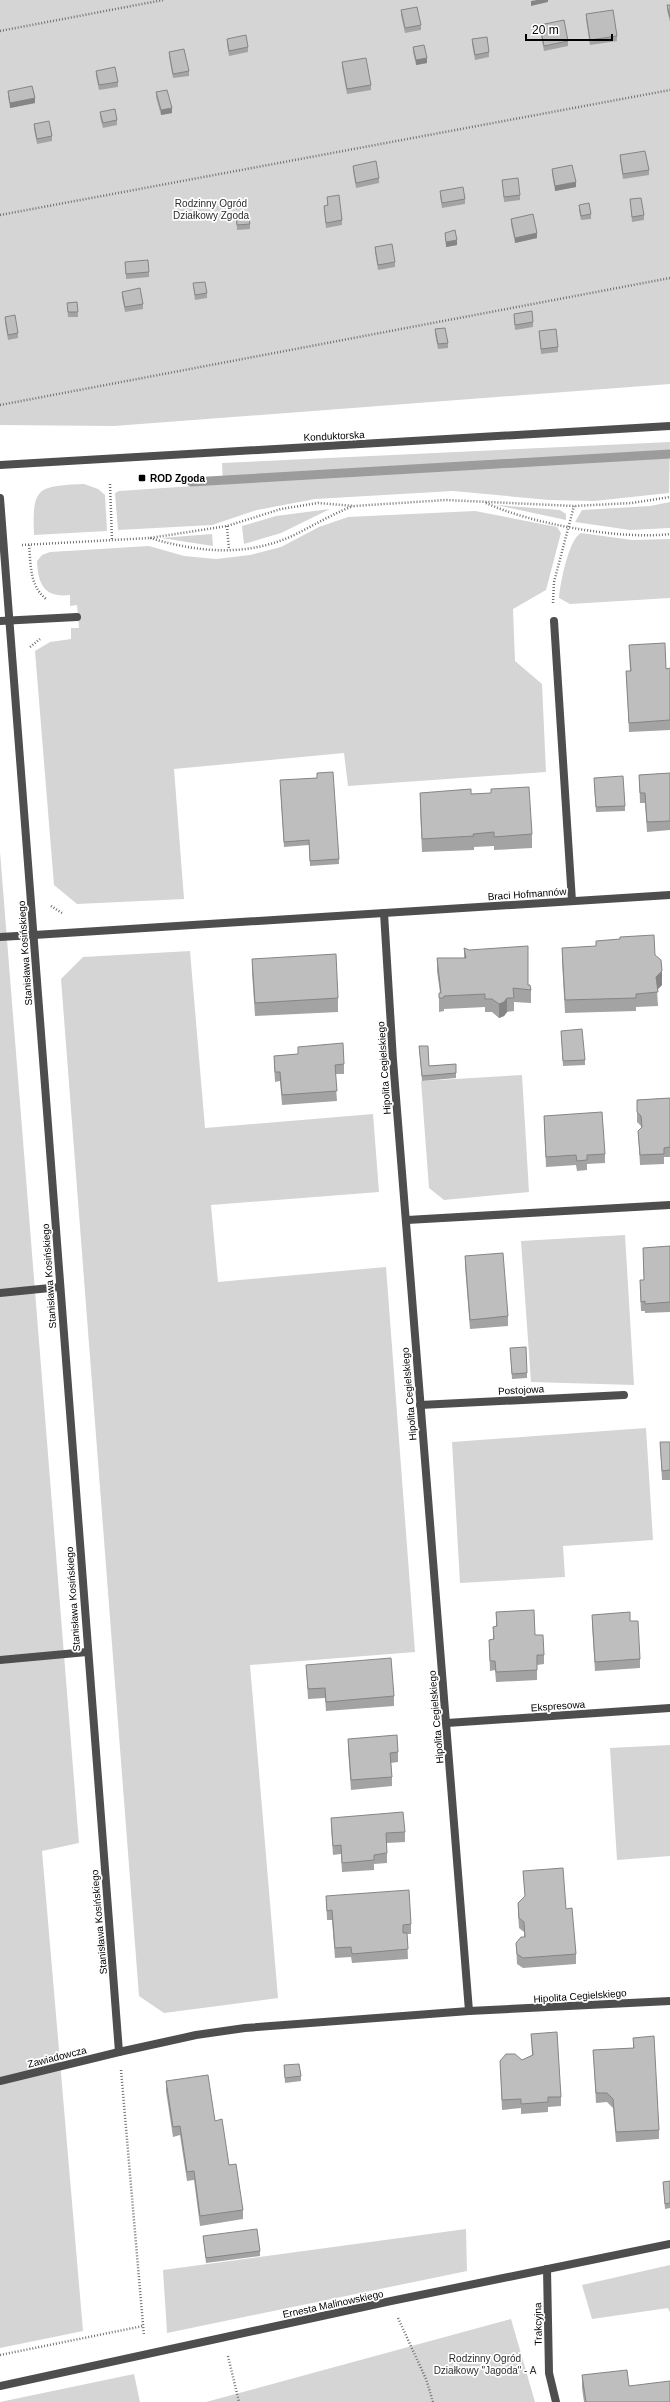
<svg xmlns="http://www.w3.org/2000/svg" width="670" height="2402" viewBox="0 0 670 2402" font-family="Arial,sans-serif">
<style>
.green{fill:#d5d5d5}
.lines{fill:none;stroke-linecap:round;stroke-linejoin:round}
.stream{stroke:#9c9c9c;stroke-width:9}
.path{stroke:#707070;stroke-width:2.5;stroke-dasharray:1 2;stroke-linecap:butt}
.service{stroke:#4e4e4e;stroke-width:8}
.minor{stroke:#4e4e4e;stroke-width:8}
.tertiary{stroke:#4e4e4e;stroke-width:8}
.wall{fill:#a3a3a3}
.shaded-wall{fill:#858585}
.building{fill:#bebebe;stroke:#858585}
.poi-dot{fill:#000;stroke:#fff;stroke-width:1.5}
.labels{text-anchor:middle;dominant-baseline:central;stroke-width:3.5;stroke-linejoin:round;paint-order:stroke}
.park-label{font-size:10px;fill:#2c2c2c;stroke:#fff}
.street-label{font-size:10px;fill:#000;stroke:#fff}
.poi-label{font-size:10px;font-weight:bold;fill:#000;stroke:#fff;text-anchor:start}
</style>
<rect width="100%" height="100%" fill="#fff"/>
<g class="green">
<polygon points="0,0 670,0 670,384 114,426 0,425"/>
<polygon points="670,442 669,493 594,501 549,500 453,491 315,499 257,510 212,525 118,530 115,493 119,491 223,484 222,463"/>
<path d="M84,484L98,489L105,495L107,531L34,535C32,487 37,486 84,484Z"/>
<polygon points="670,502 670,528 630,530 575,522 582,510 650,506"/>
<polygon points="496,505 560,510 566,514 566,520"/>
<polygon points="330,509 281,533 244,544 242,526 276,516"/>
<path d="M475,511L557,527L561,533L546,590L513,609L515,661L542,684L546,772L348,786L344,753L174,769L184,899L77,904L54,885L35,651L50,642L71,639V628H79L77,605L70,606V595C44,598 38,584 37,561L42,555L50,552L149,546L184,556L216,559L250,555L281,547L319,527L348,517Z"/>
<path d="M581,533L632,540L670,539V598L570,604L559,598C560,584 569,538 581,533Z"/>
<polygon points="212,534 213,546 161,538"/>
<polygon points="0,852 79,1843 42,1851 83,2331 0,2348"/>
<polygon points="190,951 205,1128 373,1114 379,1192 211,1205 218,1282 386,1267 415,1652 250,1665 278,1998 164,2013 139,1996 61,979 83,957"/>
<polygon points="522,1075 529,1192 444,1200 429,1188 421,1081"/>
<polygon points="625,1235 634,1385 531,1382 521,1241"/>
<polygon points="646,1428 653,1540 563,1546 565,1577 460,1583 452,1442"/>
<polygon points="670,1745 670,1856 617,1860 610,1748"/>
<polygon points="466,2229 467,2271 167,2333 163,2270"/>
<polygon points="670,2265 670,2313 668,2308 592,2319 582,2285"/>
<polygon points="511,2319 535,2402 206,2402"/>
<polygon points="134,2374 140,2402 0,2402"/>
</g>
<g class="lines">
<polyline class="stream" points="191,482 670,454"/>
<g class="path">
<polyline points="0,31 163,0"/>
<polyline points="0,215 670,90"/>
<polyline points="0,405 670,278"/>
<polyline points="110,484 112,540"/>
<path d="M486,503C532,524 620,540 670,534"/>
<polyline points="227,526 229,550"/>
<path d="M150,538C198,552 243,557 290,537C311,527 330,515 353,506"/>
<polyline points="22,545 150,538 227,526 281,509 318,503 354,506 446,500 574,506 632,503 670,497"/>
<path d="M29,545C31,564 29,585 46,599"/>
<polyline points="553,603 554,582 574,506"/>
<polyline points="30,647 40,639"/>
<polyline points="51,906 62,913"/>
<polyline points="121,2070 144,2336"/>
<polyline points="398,2318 426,2379 433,2402"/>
<polyline points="0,2355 143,2326"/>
<polyline points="228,2356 239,2402"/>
</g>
<g class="service">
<polyline points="0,621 77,617"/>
<polyline points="0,937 34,935"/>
<polyline points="0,1293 60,1287"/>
<polyline points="0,1660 87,1652"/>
<polyline points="0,2081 119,2052"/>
</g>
<g class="minor">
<polyline points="0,498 119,2052 196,2035 245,2028 469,2011 670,2001"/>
<polyline points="554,621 572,901"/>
<polyline points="384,913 393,1060 469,2011"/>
<polyline points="34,935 670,895"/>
<polyline points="407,1220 670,1205"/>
<polyline points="420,1405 624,1395"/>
<polyline points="447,1723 670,1708"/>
<polyline points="547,2269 549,2373 556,2402"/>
<polyline points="0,2386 391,2301 670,2244"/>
</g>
<polyline class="tertiary" points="0,465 670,426"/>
</g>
<g class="wall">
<polygon points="667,5 670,5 670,22 667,10"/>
<polygon points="401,10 421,25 421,30 405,33 401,15"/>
<polygon points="586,14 617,36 617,41 590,45 586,19"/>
<polygon points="540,25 568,41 568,46 544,51 540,30"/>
<polygon points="227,39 248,47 248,52 229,56 227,44"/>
<polygon points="472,39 489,52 489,57 475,60 472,44"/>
<polygon points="413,47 427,63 416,65 413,52"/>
<polygon points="169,52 189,71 189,76 173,78 169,57"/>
<polygon points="342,62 371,85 371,90 347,94 342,67"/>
<polygon points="96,71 118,82 118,87 99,90 96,76"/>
<polygon points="8,91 35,103 10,108 8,96"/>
<polygon points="156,92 172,113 161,115 156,97"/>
<polygon points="100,112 117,120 117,125 103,128 100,117"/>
<polygon points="34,124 52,136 52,141 37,144 34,129"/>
<polygon points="620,155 649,170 649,175 623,179 620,160"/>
<polygon points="353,166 379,178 379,183 356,188 353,171"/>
<polygon points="552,169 576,187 555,191 552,174"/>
<polygon points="502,180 520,195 520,200 504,202"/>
<polygon points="440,191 465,199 465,204 442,208 440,196"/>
<polygon points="327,197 342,220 342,225 326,228 324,210 324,206 327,205"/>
<polygon points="630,199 644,215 644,220 632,222"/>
<polygon points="579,205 591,214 591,219 581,220 579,210"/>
<polygon points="236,215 250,224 250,229 237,230"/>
<polygon points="511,219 537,238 515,243 511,224"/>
<polygon points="445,233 457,245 446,247 445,238"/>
<polygon points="375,247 395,262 395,267 378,270 375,252"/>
<polygon points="125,262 149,272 149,277 126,279"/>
<polygon points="193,283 207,293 207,298 195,300"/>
<polygon points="122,292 143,304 143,309 125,312 122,297"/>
<polygon points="77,302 78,317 68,317 67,303"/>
<polygon points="514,314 533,322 533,327 515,330 514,319"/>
<polygon points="5,317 18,333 18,338 8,340 5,322"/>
<polygon points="435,329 448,343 448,348 438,349 435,334"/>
<polygon points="539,331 558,347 558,352 541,354"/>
<polygon points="629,645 666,669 670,668 670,730 629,732 626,671 630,671"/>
<polygon points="317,773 339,859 339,864 310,866 309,845 284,847 280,785 317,778"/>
<polygon points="670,773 670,830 647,832 645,803 640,803 639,775"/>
<polygon points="594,783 625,806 625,811 596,812"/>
<polygon points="420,793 471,794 532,834 532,848 494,850 494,846 474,847 474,850 422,852 420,806"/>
<polygon points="464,948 528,985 531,990 531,1003 514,1002 514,1011 507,1012 504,1016 499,1018 492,1012 485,1012 485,1007 444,1009 444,1011 439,1012 439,993 440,993 437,971 437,958 464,958"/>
<polygon points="562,948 655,955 662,985 657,990 658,1006 636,1007 636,1011 565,1013 562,961"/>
<polygon points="252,959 338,998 338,1012 255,1016 252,972"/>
<polygon points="561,1031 585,1060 585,1065 563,1066"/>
<polygon points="419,1046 429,1066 456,1064 456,1078 422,1081"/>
<polygon points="298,1047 344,1064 344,1074 335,1074 337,1101 282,1105 280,1081 275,1082 274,1065 274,1056 298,1054"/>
<polygon points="670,1098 670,1157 664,1157 664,1164 640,1165 638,1131 641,1128 641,1126 637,1122 637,1100"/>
<polygon points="544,1116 605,1154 605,1163 587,1164 587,1170 577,1171 576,1165 546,1167 544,1125"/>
<polygon points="670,1246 670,1312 645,1313 645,1311 641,1311 640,1290 640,1280 644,1280 643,1248"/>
<polygon points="465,1256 508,1316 508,1326 470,1329 465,1266"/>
<polygon points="510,1348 527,1373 527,1378 512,1379"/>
<polygon points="660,1442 670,1442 670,1480 662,1480"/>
<polygon points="496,1612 535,1635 544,1655 544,1664 537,1665 537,1680 496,1682 495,1670 490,1671 489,1640 493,1639 493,1627 496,1626"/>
<polygon points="592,1615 630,1621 640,1659 640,1668 595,1671 592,1624"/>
<polygon points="306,1665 394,1696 394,1706 326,1711 325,1698 308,1699"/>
<polygon points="348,1739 398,1752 398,1762 391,1763 392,1777 392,1786 351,1790 348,1749"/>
<polygon points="331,1818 405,1832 405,1842 387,1843 387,1863 374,1864 374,1870 342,1872 341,1854 333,1855 331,1827"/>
<polygon points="523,1871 566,1909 576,1954 576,1964 523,1968 517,1964 516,1943 524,1937 524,1932 519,1928 518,1913 518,1903 525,1896"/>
<polygon points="326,1896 411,1924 411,1934 407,1934 408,1959 352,1963 351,1957 335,1958 332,1920 327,1920"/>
<polygon points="531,2034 561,2097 561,2106 548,2107 548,2112 521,2114 521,2108 502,2110 500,2061 522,2060 532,2055"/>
<polygon points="633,2038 659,2130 659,2139 616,2142 613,2108 607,2102 596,2103 593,2050 633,2048"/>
<polygon points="284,2065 301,2076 301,2081 285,2083"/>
<polygon points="166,2081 215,2121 243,2210 243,2219 200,2226 194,2180 187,2181 180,2135 173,2137 166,2091"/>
<polygon points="670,2181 670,2208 665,2209 663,2182"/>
<polygon points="203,2236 260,2251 260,2256 206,2263"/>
<polygon points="582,2375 629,2386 670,2402 584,2402 582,2388"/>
</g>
<g class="shaded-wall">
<polygon points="537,0 548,0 548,2 531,6 531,1"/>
<polygon points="427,58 427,63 416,65 416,60"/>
<polygon points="35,98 35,103 10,108 10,103"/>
<polygon points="172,108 172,113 161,115 161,110"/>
<polygon points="576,182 576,187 555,191 555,186"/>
<polygon points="537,233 537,238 515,243 515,238"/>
<polygon points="457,240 457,245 446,247 446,242"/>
<polygon points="662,971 662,985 656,991 656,977"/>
<polygon points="507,998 507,1012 504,1016 499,1018 499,1004"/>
</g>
<g class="building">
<polygon points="667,5 670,5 670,17"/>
<polygon points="417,7 421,25 405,28 401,10"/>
<polygon points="613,10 617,36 590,40 586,14"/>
<polygon points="564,20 568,41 544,46 540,25"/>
<polygon points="246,35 248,47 229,51 227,39"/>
<polygon points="487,37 489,52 475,55 472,39"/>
<polygon points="424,45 427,58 416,60 413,47"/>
<polygon points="184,49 189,71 173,74 169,52"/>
<polygon points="366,58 371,85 347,89 342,62"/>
<polygon points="115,67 118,82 99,85 96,71"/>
<polygon points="32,86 35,98 10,103 8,91"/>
<polygon points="167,90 172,108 161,110 156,92"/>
<polygon points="115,109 117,120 103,123 100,112"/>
<polygon points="49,121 52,136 37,139 34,124"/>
<polygon points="645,151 649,170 623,174 620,155"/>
<polygon points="376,161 379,178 356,183 353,166"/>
<polygon points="572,165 576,182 555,186 552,169"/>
<polygon points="518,178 520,195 504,197 502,180"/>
<polygon points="463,187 465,199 442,203 440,191"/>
<polygon points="339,195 342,220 326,223 324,206 328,205 327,197"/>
<polygon points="641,198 644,215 632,217 630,199"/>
<polygon points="589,203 591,214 581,216 579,205"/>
<polygon points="248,214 250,224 237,225 236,215"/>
<polygon points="533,214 537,233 515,238 511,219"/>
<polygon points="455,230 457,240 446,242 445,233"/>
<polygon points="392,244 395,262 378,265 375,247"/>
<polygon points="148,260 149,272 126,274 125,262"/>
<polygon points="205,282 207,293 195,295 193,283"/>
<polygon points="140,288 143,304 125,307 122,292"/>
<polygon points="77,302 78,312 68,312 67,303"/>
<polygon points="532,311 533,322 515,325 514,314"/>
<polygon points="15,315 18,333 8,335 5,317"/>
<polygon points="445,328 448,343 438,344 435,329"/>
<polygon points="556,329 558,347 541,349 539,331"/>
<polygon points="665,643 666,669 670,668 670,720 629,723 626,671 631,671 629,645"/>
<polygon points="333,772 339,859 310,861 309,840 284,842 280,780 317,778 317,773"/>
<polygon points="670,773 670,821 647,822 645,793 640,793 639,775"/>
<polygon points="623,776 625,806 596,807 594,778"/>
<polygon points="529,787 532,834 494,837 494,832 473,834 474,836 422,839 420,793 471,789 471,794 491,793 491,789"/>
<polygon points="654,935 655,955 661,960 662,971 656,977 658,992 636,994 636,998 565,1000 562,948 596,946 596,941 620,939 620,937"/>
<polygon points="528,946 528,985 530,985 531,990 513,988 514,998 507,998 504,1002 499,1004 492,999 485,999 485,994 444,996 444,998 439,998 439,993 441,993 437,958 466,958 464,948 469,950"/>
<polygon points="336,954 338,998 255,1003 252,959"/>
<polygon points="582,1029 585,1060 563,1061 561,1031"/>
<polygon points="343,1043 344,1064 335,1065 337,1091 282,1095 280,1072 275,1072 274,1056 298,1054 298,1047"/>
<polygon points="419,1046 428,1046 429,1066 456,1064 456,1073 422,1076"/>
<polygon points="670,1098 670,1147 664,1148 664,1154 640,1155 638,1131 642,1127 641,1116 637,1112 637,1100"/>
<polygon points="602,1112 605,1154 587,1155 587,1160 577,1161 576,1155 546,1157 544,1116"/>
<polygon points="670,1246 670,1302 645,1304 645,1301 641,1302 640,1280 644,1280 643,1248"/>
<polygon points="503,1253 508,1316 470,1320 465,1256"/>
<polygon points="526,1347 527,1373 512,1374 510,1348"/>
<polygon points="660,1442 670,1442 670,1470 662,1471"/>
<polygon points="534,1610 535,1635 543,1635 544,1655 537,1655 537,1670 496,1672 495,1661 490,1661 489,1640 494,1639 493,1627 497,1626 496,1612"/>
<polygon points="630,1612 630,1621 638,1621 640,1659 595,1662 592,1615"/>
<polygon points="391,1658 394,1696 326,1702 325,1688 308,1689 306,1665"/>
<polygon points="397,1735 398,1752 390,1753 392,1777 351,1780 348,1739"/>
<polygon points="403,1812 405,1832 386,1833 387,1853 374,1855 374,1860 342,1863 341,1845 333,1846 331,1818"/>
<polygon points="563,1868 566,1909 572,1908 576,1954 523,1958 517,1954 516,1943 521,1937 525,1937 524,1922 519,1918 518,1903 525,1896 523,1871"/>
<polygon points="409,1890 411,1924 403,1925 403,1933 407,1933 408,1949 352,1954 351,1947 335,1948 332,1910 327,1911 326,1896"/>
<polygon points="557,2032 561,2097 548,2097 548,2102 521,2104 521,2099 502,2100 500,2061 506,2054 515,2054 522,2060 533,2055 531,2034"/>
<polygon points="654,2036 659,2130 616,2132 613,2099 607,2093 596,2093 593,2050 634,2048 633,2038"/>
<polygon points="299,2064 301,2076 285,2078 284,2065"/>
<polygon points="208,2075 215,2121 222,2119 229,2165 236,2164 243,2210 200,2216 194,2171 187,2172 180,2126 173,2127 166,2081"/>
<polygon points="670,2181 670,2203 665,2204 663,2182"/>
<polygon points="257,2229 260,2251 206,2258 203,2236"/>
<polygon points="627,2370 629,2386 670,2381 670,2402 586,2402 582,2375"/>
</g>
<rect class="poi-dot" x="138" y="474" width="8" height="8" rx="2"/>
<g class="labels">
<g class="park-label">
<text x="211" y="203">Rodzinny Ogród<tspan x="211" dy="12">Działkowy Zgoda</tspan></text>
<text x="485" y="2358">Rodzinny Ogród<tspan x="485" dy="12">Działkowy "Jagoda" - A</tspan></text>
</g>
<g class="street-label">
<text transform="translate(334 436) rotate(-3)">Konduktorska</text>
<text transform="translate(527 894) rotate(-4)">Braci Hofmannów</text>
<text transform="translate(25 953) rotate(-94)">Stanisława Kosińskiego</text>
<text transform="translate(384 1068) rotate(-94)">Hipolita Cegielskiego</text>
<text transform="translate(49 1276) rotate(-94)">Stanisława Kosińskiego</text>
<text transform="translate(521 1390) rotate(-3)">Postojowa</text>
<text transform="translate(409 1394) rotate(-95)">Hipolita Cegielskiego</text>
<text transform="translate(73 1599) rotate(-94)">Stanisława Kosińskiego</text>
<text transform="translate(558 1706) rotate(-4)">Ekspresowa</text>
<text transform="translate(436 1717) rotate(-95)">Hipolita Cegielskiego</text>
<text transform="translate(99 1922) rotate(-95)">Stanisława Kosińskiego</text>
<text transform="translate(580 1996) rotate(-4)">Hipolita Cegielskiego</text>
<text transform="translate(57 2057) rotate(-14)">Zawiadowcza</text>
<text transform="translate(333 2304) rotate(-12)">Ernesta Malinowskiego</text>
<text transform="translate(538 2324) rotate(-91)">Trakcyjna</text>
</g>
<g class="poi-label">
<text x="150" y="478">ROD Zgoda</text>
</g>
</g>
<path d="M526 34v6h86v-6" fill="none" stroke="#000000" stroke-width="2"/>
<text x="532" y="34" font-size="12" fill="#000000" stroke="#ffffff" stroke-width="3" paint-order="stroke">20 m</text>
</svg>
